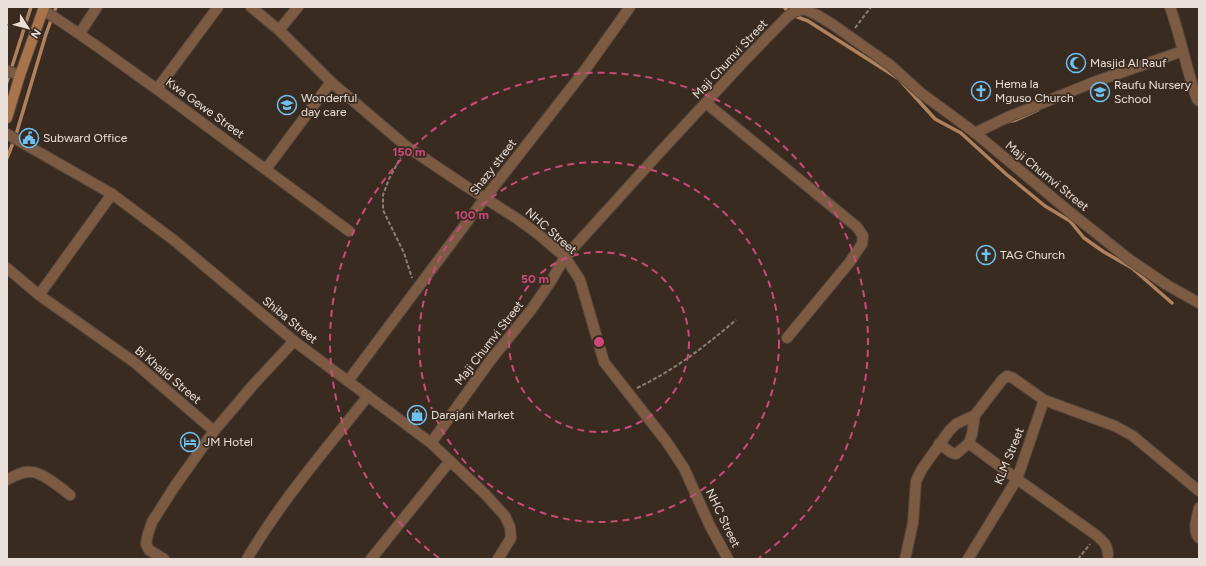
<svg xmlns="http://www.w3.org/2000/svg" width="1206" height="566" viewBox="0 0 1206 566" font-family="Figtree,sans-serif">
<style>
.lines{fill:none;stroke-linecap:round;stroke-linejoin:round}
.stream{stroke:#af815c;stroke-width:3.5}
.street-casing{stroke:#56483e;stroke-width:12}
.secondary-casing{stroke:#56483e;stroke-width:12}
.path{stroke:#8b7e75;stroke-width:2;stroke-dasharray:4 2;stroke-linecap:butt}
.street{stroke:#7d5b43;stroke-width:10}
.secondary{stroke:#a9734c;stroke-width:10}
.ring{fill:none;stroke:#cc4a7a;stroke-width:2;stroke-dasharray:7 5}
.labels{text-anchor:middle;dominant-baseline:central;stroke-width:3.5;stroke-linejoin:round;paint-order:stroke}
.street-label{font-size:12px;fill:#eae0d9;stroke:#3a2b20}
.poi-label{font-size:12px;fill:#eae0d9;stroke:#3a2b20;text-anchor:start}
.centre{fill:#cc4a7a;stroke:#3a2b20;stroke-width:2}
.ring-label{font-size:12px;text-anchor:middle;font-weight:bold;fill:#cc4a7a;stroke:#3a2b20;stroke-width:3.5;stroke-linejoin:round;paint-order:stroke}
</style>
<rect width="100%" height="100%" fill="#3a2b20"/>
<g class="lines">
<g class="stream">
<polyline points="784,7 787,10 794,12 795,16 808,21 899,79 935,119 961,133 1006,174 1045,206 1070,221 1084,238 1104,252 1132,268 1172,303"/>
<polyline points="7,82 31,7"/>
<polyline points="1006,122 1016,120 1038,110"/>
<polyline points="7,158 15,138 46,34 56,7"/>
</g>
<defs>
<g id="street">
<polyline points="251,7 279,30 331,82 406,146 461,183 516,218 538,234 565,257 580,280 604,362 666,441 684,468 710,526 728,559"/>
<path d="M1170,7C1181,37 1186,69 1197,99L1199,101"/>
<path d="M43,10C83,35 120,63 158,90C222,137 286,184 349,231"/>
<polyline points="279,30 298,7"/>
<polyline points="80,33 97,7"/>
<polyline points="7,71 20,75"/>
<polyline points="157,89 218,7"/>
<polyline points="706,103 857,227 863,236 862,244 849,263 787,338"/>
<polyline points="975,133 1008,117 1094,82 1183,51"/>
<polyline points="7,134 112,194 175,241 294,341 431,443 485,494 505,516 510,527 511,538 498,559"/>
<polyline points="266,169 331,82"/>
<polyline points="7,268 39,295 134,362 214,431 254,384 294,341"/>
<polyline points="39,295 112,194"/>
<polyline points="348,381 485,198 585,70 630,7"/>
<polyline points="431,443 490,361 531,310 551,281 565,257 661,151 748,57 787,17 794,12 804,9 817,15 832,24 890,65 921,93 974,132 1071,213 1130,260 1167,285 1199,303"/>
<polyline points="969,443 972,434 975,415"/>
<path d="M939,444L952,453L956,454L969,443L971,445L1017,479L1096,535C1103,541 1108,545 1108,555"/>
<path d="M7,480C14,476 22,471 31,472C42,472 61,488 70,495"/>
<path d="M1199,508C1197,518 1192,529 1199,538"/>
<polyline points="164,559 149,550 146,544 148,534 152,522 175,486 214,431"/>
<path d="M247,559C281,501 326,449 368,396"/>
<polyline points="371,559 450,461"/>
<polyline points="905,559 913,523 916,481 922,469 949,431 956,424 975,415 1002,380 1007,376 1013,378 1044,400 1115,426 1133,436 1199,491"/>
<polyline points="968,559 1017,479 1044,400"/>
</g>
<polyline id="secondary" points="7,118 20,75 44,7"/>
</defs>
<use href="#street" class="street-casing"/>
<use href="#secondary" class="secondary-casing"/>
<g class="path">
<polyline points="855,28 871,7"/>
<polyline points="402,155 389,179 383,195 383,210 404,253 412,278"/>
<path d="M637,388C676,369 704,347 736,320"/>
<polyline points="1078,559 1090,544"/>
</g>
<use href="#street" class="street"/>
<use href="#secondary" class="secondary"/>
</g>
<g class="ring">
<circle cx="599" cy="342" r="90"/>
<circle cx="599" cy="342" r="180"/>
<path d="M439 558A269 269 0 1 1 759 558"/>
</g>
<defs>
<symbol id="mosque-ring" viewBox="-11 -11 22 22"><circle r="9.5" fill="#3a2b20" stroke="#6dc2f3" stroke-width="1.5"/><path d="M3.5-4.9A6 6 0 1 0 3.5 4.9A5 5 0 1 1 3.5-4.9Z" fill="#6dc2f3"/></symbol>
<symbol id="church-ring" viewBox="-11 -11 22 22"><circle r="9.5" fill="#3a2b20" stroke="#6dc2f3" stroke-width="1.5"/><path d="M-1.2-6h2.4v3.5h3.3v2.4h-3.3V6h-2.4V-.1h-3.3v-2.4h3.3Z" fill="#6dc2f3"/></symbol>
<symbol id="school-ring" viewBox="-11 -11 22 22"><circle r="9.5" fill="#3a2b20" stroke="#6dc2f3" stroke-width="1.5"/><path d="M0-5L7-2L0 1L-7-2ZM-4 1L0 2.5L4 1V4Q0 6-4 4Z" fill="#6dc2f3"/></symbol>
<symbol id="civic-ring" viewBox="-11 -11 22 22"><circle r="9.5" fill="#3a2b20" stroke="#6dc2f3" stroke-width="1.5"/><path d="M-.6-6.5H3V-4.5H.6V-3L4-1V1h2V6H-6V1h2V-1L-.6-3ZM-1.2 2.5V6h2.4V2.5Z" fill="#6dc2f3"/></symbol>
<symbol id="shop-ring" viewBox="-11 -11 22 22"><circle r="9.5" fill="#3a2b20" stroke="#6dc2f3" stroke-width="1.5"/><path d="M-5-2.5h2.3a2.7 3.5 0 0 1 5.4 0H5L5.5 6h-11ZM-1.5-2.5h3a1.5 2.3 0 0 0-3 0Z" fill="#6dc2f3"/></symbol>
<symbol id="hotel-ring" viewBox="-11 -11 22 22"><circle r="9.5" fill="#3a2b20" stroke="#6dc2f3" stroke-width="1.5"/><path d="M-6-4.5h1.5V1H6V5H4.5V3h-9V5H-6ZM-4 0a1.8 1.8 0 1 1 3.6 0ZM.5 0V-2.5h3Q6-2.5 6 0Z" fill="#6dc2f3"/></symbol>
</defs>
<g fill-rule="evenodd">
<use href="#mosque-ring" x="1065" y="52" width="22" height="22"/>
<use href="#church-ring" x="970" y="80" width="22" height="22"/>
<use href="#school-ring" x="1089" y="81" width="22" height="22"/>
<use href="#school-ring" x="276" y="94" width="22" height="22"/>
<use href="#civic-ring" x="18" y="127" width="22" height="22"/>
<use href="#church-ring" x="975" y="244" width="22" height="22"/>
<use href="#shop-ring" x="406" y="404" width="22" height="22"/>
<use href="#hotel-ring" x="179" y="431" width="22" height="22"/>
</g>
<g class="labels">
<g class="street-label">
<text transform="translate(730 59) rotate(-47)">Maji Chumvi Street</text>
<text transform="translate(205 108) rotate(36)">Kwa Gewe Street</text>
<text transform="translate(493 167) rotate(-52)">Shazy street</text>
<text transform="translate(1047 176) rotate(39)">Maji Chumvi Street</text>
<text transform="translate(551 231) rotate(41)">NHC Street</text>
<text transform="translate(290 320) rotate(39)">Shiba Street</text>
<text transform="translate(489 343) rotate(-52)">Maji Chumvi Street</text>
<text transform="translate(168 375) rotate(40)">Bi Khalid Street</text>
<text transform="translate(1009 456) rotate(-68)">KLM Street</text>
<text transform="translate(723 518) rotate(64)">NHC Street</text>
</g>
<g class="poi-label">
<text x="1090" y="63">Masjid Al Rauf</text>
<text x="995" y="84">Hema la<tspan x="995" dy="14">Mguso Church</tspan></text>
<text x="1114" y="85">Raufu Nursery<tspan x="1114" dy="14">School</tspan></text>
<text x="301" y="98">Wonderful<tspan x="301" dy="14">day care</tspan></text>
<text x="43" y="138">Subward Office</text>
<text x="1000" y="255">TAG Church</text>
<text x="431" y="415">Darajani Market</text>
<text x="204" y="442">JM Hotel</text>
</g>
</g>
<circle cx="599" cy="342" r="6" class="centre"/>
<g class="ring-label">
<text x="409" y="156">150 m</text>
<text x="472" y="219">100 m</text>
<text x="535" y="283">50 m</text>
</g>
<rect width="1206" height="566" fill="none" stroke="#eae0d9" stroke-width="16"/>
<g transform="translate(28 28) rotate(126)" stroke="#3a2b20" stroke-width="3" paint-order="stroke">
<path d="M0-3L7 15L0 10L-7 15Z" fill="#eae0d9"/>
<text y="-6" font-size="11" font-weight="bold" text-anchor="middle" fill="#eae0d9">N</text>
</g>
</svg>
